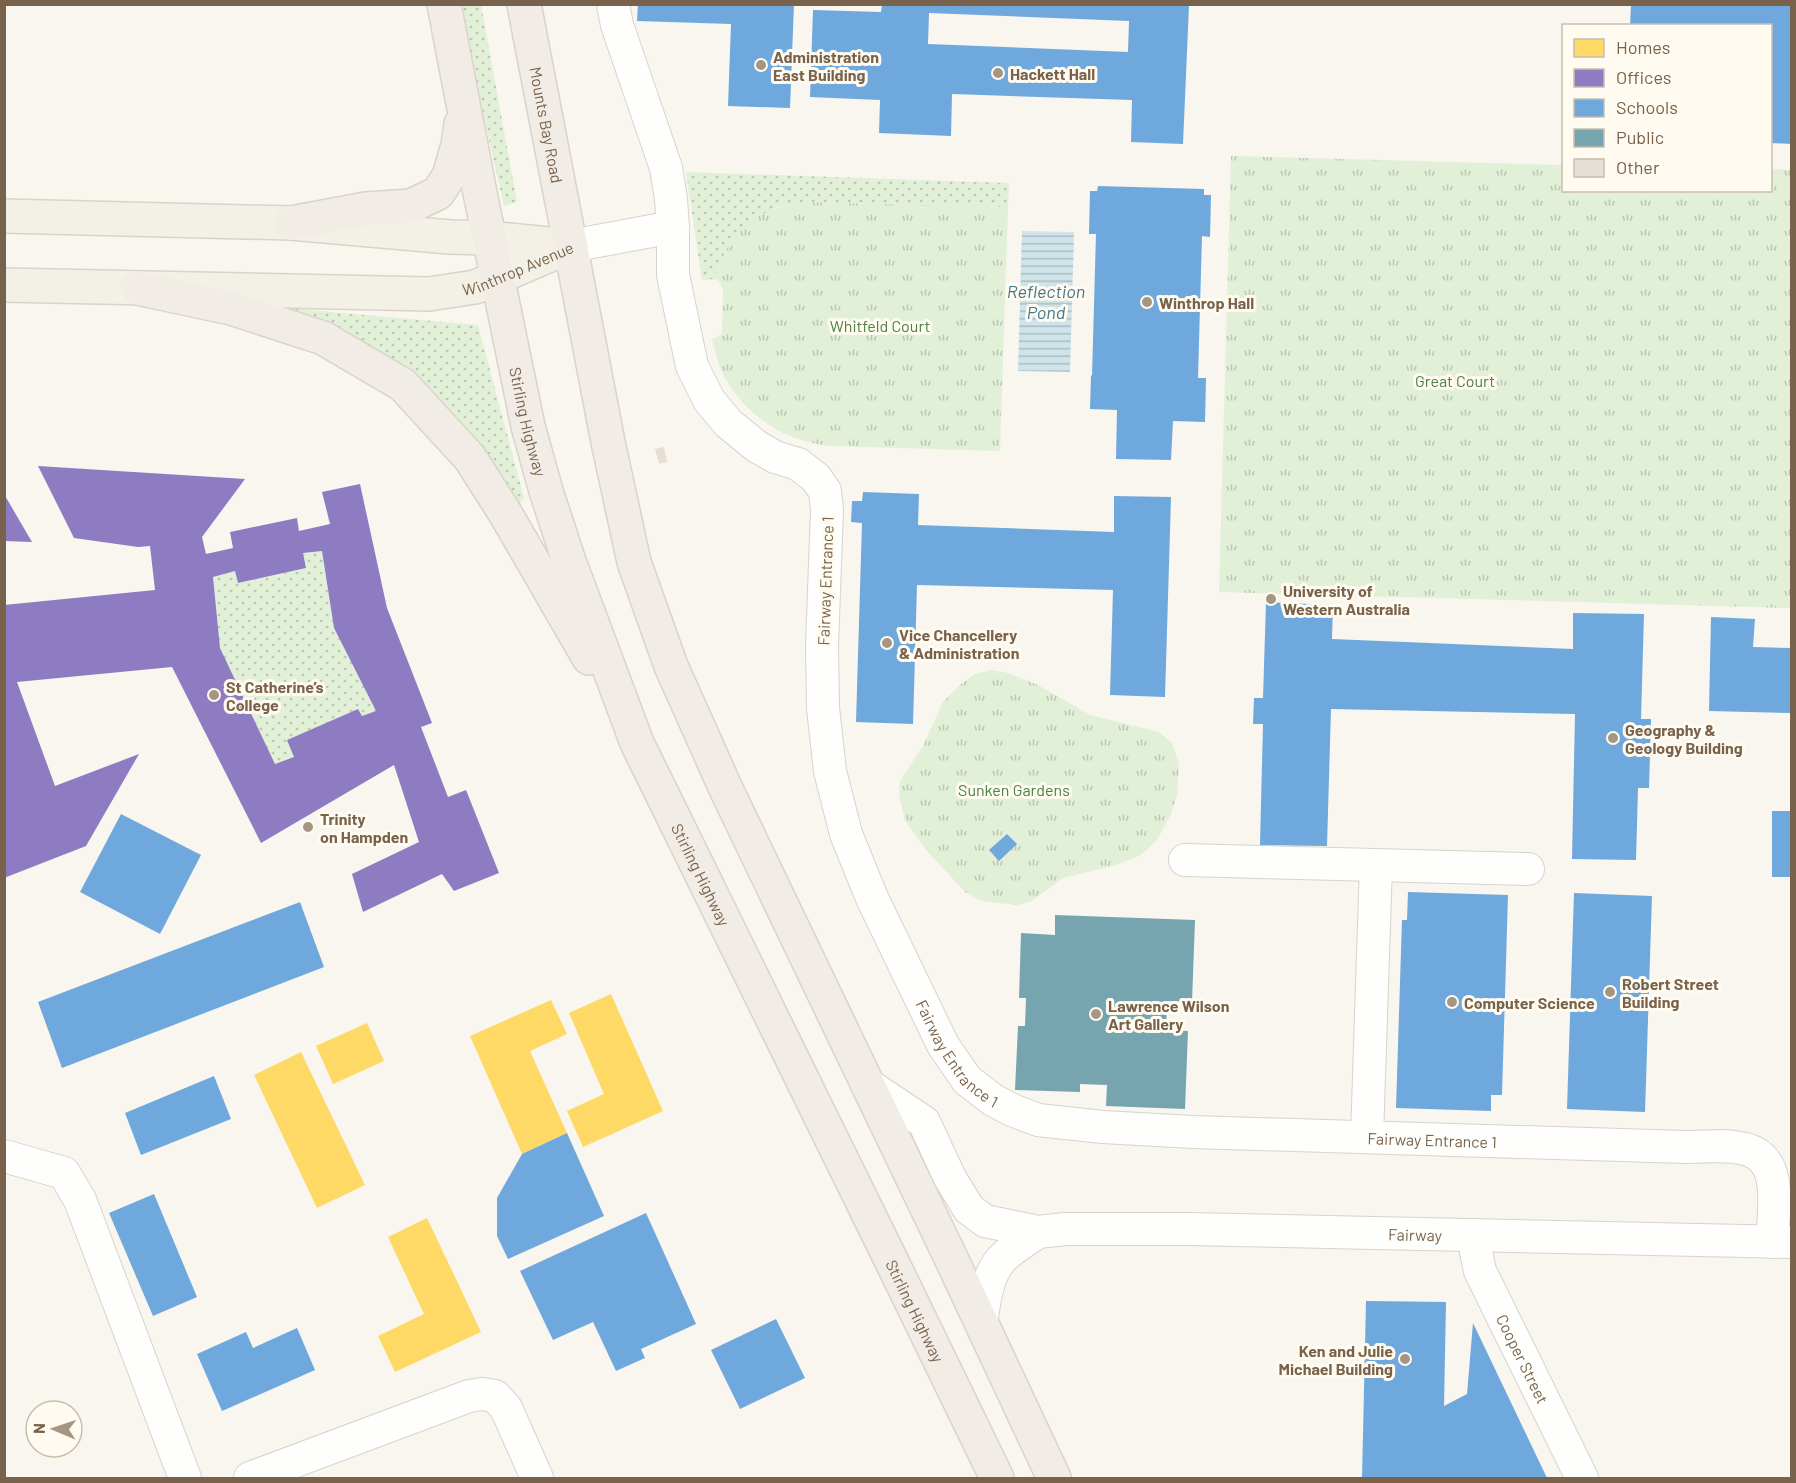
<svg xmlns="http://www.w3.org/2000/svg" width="1796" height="1483" viewBox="0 0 1796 1483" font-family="Barlow,sans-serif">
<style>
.grass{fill:url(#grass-dots)}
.park{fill:url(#park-tufts)}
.water{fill:url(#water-rules)}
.homes{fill:#ffd966}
.offices{fill:#8e7cc3;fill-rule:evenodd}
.schools{fill:#6fa8dc;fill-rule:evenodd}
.public{fill:#76a5af}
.building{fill:#e5dfd5}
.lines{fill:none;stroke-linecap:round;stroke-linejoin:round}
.minor-casing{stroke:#d8d3cc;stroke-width:34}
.major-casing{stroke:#dad3ca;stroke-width:36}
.highway-casing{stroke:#dad3ca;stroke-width:36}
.minor{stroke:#fefefc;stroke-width:32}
.major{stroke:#f3f0e6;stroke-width:33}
.highway{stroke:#f2ece6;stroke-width:33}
.poi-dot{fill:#a59684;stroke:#fffbf0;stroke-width:2}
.labels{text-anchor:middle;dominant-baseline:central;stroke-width:6;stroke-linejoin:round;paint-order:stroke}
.poi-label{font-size:16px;font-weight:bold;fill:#79624b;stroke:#fffbf0;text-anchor:start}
.street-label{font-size:16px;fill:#79624b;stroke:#fffbf0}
.park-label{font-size:16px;fill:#4c8042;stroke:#fffbf0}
.water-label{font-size:18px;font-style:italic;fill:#44768d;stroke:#fffbf0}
</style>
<defs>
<pattern id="grass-dots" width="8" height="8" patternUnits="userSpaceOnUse" patternTransform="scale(1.5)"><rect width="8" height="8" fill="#e2f0d8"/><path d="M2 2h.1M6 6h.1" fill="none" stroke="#bcc6b1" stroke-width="1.8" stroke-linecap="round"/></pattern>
<pattern id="park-tufts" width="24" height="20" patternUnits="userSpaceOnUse" patternTransform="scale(1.5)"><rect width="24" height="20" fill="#e2f0d8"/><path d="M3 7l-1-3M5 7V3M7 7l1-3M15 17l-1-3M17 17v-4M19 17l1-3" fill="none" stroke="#bcc6b1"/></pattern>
<pattern id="water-rules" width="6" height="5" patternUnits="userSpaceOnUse" patternTransform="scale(1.5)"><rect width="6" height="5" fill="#cee4ea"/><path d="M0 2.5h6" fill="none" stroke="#acbcc0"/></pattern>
</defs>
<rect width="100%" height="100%" fill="#f8f6ee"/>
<g class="grass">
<polygon points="462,5 481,5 517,202 504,206 477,87"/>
<polygon points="686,172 1009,183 1008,207 800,202 775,208 737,233 725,252 714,279 702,280"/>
<polygon points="264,306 478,325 524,498 517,506 475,441"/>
<polygon points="322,551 334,628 376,711 362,716 358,709 288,740 294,757 275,764 220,648 213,577 235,571 239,583 306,568 303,553"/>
</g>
<g class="park">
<polygon points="1231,156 1563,165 1564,190 1770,190 1771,169 1791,170 1791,608 1219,592"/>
<path d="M800,202L1008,207L1000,451L829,446C820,444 810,443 801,440C765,429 731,399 718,362C716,355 714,347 712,339L721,335L722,329L723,290L719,281L714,279C733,228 746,215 800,202Z"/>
<polygon points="991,670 1008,673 1038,685 1090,715 1159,732 1172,743 1179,764 1177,796 1170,816 1157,840 1141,855 1113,866 1063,878 1032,901 1017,905 981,901 965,892 926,850 905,820 899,795 900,781 923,746 943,702 961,684 975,674"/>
</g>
<polygon class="water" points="1022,231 1074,232 1070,372 1018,371"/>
<g class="homes">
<polygon points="611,994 663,1111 583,1147 567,1111 604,1094 569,1013"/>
<polygon points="551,1000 567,1034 530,1051 567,1133 522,1154 470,1036"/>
<polygon points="367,1023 384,1061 333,1084 316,1046"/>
<polygon points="301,1052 365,1185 317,1208 254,1075"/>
<polygon points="427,1218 481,1332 395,1372 378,1336 424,1314 388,1237"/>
</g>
<g class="offices">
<path d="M38,466L245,479L202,537L206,554L233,548L230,532L297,518L299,531L330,524L322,492L360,484L387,608L432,723L421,727L448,797L466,790L499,873L454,891L442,874L363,912L352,874L419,842L394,765L261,843L172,667L17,682L55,786L139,754L86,846L4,878V605L155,590L150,546L138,547L74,538ZM322,551L334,628L376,711L362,716L358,709L287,740L294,757L275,764L220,648L213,577L235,571L238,583L306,568L303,553Z"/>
<polygon points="4,494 32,542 4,541"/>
</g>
<g class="schools">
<polygon points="638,4 794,4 790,108 728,106 731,24 637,21"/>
<polygon points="1631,4 1792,4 1792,144 1770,143 1770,26 1630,26"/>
<path d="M882,5H1189L1183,144L1131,142L1132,100L952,94L951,136L879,133L880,100L810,97L813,10L881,12ZM929,13L1129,21L1128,52L928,44Z"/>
<polygon points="1098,186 1204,189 1204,195 1211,195 1210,237 1202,236 1198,378 1206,378 1205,422 1173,421 1171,460 1116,459 1117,410 1090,409 1091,375 1092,376 1096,234 1089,234 1090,191 1097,191"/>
<polygon points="863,492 919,494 918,525 1114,532 1114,496 1171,497 1165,697 1110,695 1113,590 917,585 913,724 856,722 862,523 851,522 852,501 862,501"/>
<polygon points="1266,602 1333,605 1332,639 1573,649 1573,613 1644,614 1641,719 1651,719 1649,788 1638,788 1636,860 1572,859 1575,714 1331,709 1327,846 1260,845 1263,724 1253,724 1254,698 1263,698"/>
<polygon points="1711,617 1755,619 1753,647 1792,648 1792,713 1709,711"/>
<rect x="1772" y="811" width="20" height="66"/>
<polygon points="121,814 201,855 160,934 80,892"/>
<polygon points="1007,834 1017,844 999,861 989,850"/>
<polygon points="1408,892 1508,895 1502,1095 1491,1095 1491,1111 1396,1108 1402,920 1407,920"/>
<polygon points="1574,893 1652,896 1645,1112 1567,1109"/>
<polygon points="300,902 324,967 62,1068 38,1002"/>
<polygon points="214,1076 231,1119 141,1155 125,1113"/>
<polygon points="567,1133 604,1216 508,1259 497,1236 497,1198 522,1154"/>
<polygon points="154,1194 197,1297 153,1316 109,1213"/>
<polygon points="646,1213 696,1324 641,1349 645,1358 616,1371 593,1322 553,1340 520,1271"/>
<polygon points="1366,1301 1446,1302 1444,1406 1467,1394 1473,1323 1547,1478 1362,1478"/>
<polygon points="776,1319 805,1378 740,1409 711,1350"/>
<polygon points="297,1328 315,1370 222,1411 197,1354 246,1332 253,1348"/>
</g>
<polygon class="public" points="1055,915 1195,920 1192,1002 1167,1001 1166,1030 1188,1031 1185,1109 1106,1106 1107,1085 1080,1084 1080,1092 1015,1090 1018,1026 1025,1026 1026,998 1019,998 1021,933 1055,935"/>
<polygon class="building" points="664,447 667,462 659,464 655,449"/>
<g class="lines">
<defs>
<g id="minor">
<path id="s1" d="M613,4L617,25L666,168L671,199L673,227V275L692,366L709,400L728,423L756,446L775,457L798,464L816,478L825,491L827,510L822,645L823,708L830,771L846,834L872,898L943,1045L967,1080L993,1100L1012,1110L1038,1120L1103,1127L1193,1132L1685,1147C1704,1147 1726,1144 1745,1149C1785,1159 1773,1211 1772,1242"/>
<polyline points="571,246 673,227"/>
<polyline points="1185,860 1528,869"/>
<path id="s2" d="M867,1084L924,1122L950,1178L969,1209L985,1221L1038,1232L1066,1229H1190L1792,1242"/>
<polyline points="1367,1137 1376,865"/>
<polyline points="4,1156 64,1173 80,1200 185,1478"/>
<path id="s3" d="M1476,1235V1252L1480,1271L1582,1478"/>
<path d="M981,1323C985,1299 987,1270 1007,1254C1016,1246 1028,1239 1038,1232"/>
<polyline points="250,1478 469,1396 482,1394 495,1396 506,1408 537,1478"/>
</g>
<g id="major">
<polyline points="4,216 291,223 450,237 490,238 569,246"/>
<path id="s4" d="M4,285L429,294L475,287L571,246"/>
</g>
<g id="highway">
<path id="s5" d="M444,4L481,198L528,426L546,491L569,561L637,743L893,1264L997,1478"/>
<path id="s6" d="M524,4L608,442L634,562L671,666L726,789L950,1256L1054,1478"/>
<polyline points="291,223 366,209 411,206 438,193 449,176 458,145 461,124"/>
<polyline points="137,288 231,308 323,338 403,385 470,458 505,513 589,658"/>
</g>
</defs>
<use href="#minor" class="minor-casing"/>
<use href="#major" class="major-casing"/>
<use href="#highway" class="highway-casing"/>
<use href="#minor" class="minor"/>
<use href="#major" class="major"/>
<use href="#highway" class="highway"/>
</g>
<g class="poi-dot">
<circle cx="761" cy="65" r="6"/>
<circle cx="998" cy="73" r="6"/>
<circle cx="1147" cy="302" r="6"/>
<circle cx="1271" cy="599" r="6"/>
<circle cx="887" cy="643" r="6"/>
<circle cx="214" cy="695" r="6"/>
<circle cx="1613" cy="738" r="6"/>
<circle cx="308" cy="827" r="6"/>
<circle cx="1610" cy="992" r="6"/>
<circle cx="1452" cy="1002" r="6"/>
<circle cx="1096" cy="1014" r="6"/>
<circle cx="1405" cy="1359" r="6"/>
</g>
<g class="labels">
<g class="poi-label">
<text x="773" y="56">Administration<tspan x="773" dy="18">East Building</tspan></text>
<text x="1010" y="73">Hackett Hall</text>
<text x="1159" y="302">Winthrop Hall</text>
<text x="1283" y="590">University of<tspan x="1283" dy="18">Western Australia</tspan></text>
<text x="899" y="634">Vice Chancellery<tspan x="899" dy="18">&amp; Administration</tspan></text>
<text x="226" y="686">St Catherine’s<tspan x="226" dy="18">College</tspan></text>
<text x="1625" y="729">Geography &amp;<tspan x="1625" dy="18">Geology Building</tspan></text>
<text x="320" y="818">Trinity<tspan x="320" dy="18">on Hampden</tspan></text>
<text x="1622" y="983">Robert Street<tspan x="1622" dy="18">Building</tspan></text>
<text x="1464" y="1002">Computer Science</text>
<text x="1108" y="1005">Lawrence Wilson<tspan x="1108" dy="18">Art Gallery</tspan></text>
<text x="1393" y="1350" text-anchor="end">Ken and Julie<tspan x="1393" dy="18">Michael Building</tspan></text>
</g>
<g class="street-label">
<text stroke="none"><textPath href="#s6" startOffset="123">Mounts Bay Road</textPath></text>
<text stroke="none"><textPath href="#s4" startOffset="518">Winthrop Avenue</textPath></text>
<text stroke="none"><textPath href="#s5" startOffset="426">Stirling Highway</textPath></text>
<text transform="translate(825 581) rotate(-88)">Fairway Entrance 1</text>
<text stroke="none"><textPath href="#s5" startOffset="912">Stirling Highway</textPath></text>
<text stroke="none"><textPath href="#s1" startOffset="1155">Fairway Entrance 1</textPath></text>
<text stroke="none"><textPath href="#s1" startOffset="1659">Fairway Entrance 1</textPath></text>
<text stroke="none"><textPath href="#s2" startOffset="618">Fairway</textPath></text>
<text stroke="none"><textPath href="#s5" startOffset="1398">Stirling Highway</textPath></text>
<text stroke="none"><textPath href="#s3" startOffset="134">Cooper Street</textPath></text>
</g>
<g class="park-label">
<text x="880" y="325">Whitfeld Court</text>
<text x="1455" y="380">Great Court</text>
<text x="1014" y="789">Sunken Gardens</text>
</g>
<g class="water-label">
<text x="1046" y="291">Reflection<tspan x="1046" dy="21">Pond</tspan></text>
</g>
</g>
<rect width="1796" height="1483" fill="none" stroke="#79624b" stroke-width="12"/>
<rect x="1562" y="24" width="210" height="168" fill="#fffbf0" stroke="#c9beae" stroke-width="1.5"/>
<rect x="1574" y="39" width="30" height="18" fill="#ffd966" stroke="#c9beae" stroke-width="1.5"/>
<text x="1616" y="54" font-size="18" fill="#79624b">Homes</text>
<rect x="1574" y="69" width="30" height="18" fill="#8e7cc3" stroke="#c9beae" stroke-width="1.5"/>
<text x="1616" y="84" font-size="18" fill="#79624b">Offices</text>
<rect x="1574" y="99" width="30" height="18" fill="#6fa8dc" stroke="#c9beae" stroke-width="1.5"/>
<text x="1616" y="114" font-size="18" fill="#79624b">Schools</text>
<rect x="1574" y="129" width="30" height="18" fill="#76a5af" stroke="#c9beae" stroke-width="1.5"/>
<text x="1616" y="144" font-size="18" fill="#79624b">Public</text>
<rect x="1574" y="159" width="30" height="18" fill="#e5dfd5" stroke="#c9beae" stroke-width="1.5"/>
<text x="1616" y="174" font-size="18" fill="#79624b">Other</text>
<g transform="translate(54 1429) rotate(272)"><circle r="28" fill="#fffbf0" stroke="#c9beae" stroke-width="1.5"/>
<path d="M0-4.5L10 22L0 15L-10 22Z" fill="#a59684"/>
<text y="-9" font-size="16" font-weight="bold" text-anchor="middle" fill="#79624b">N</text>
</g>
</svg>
